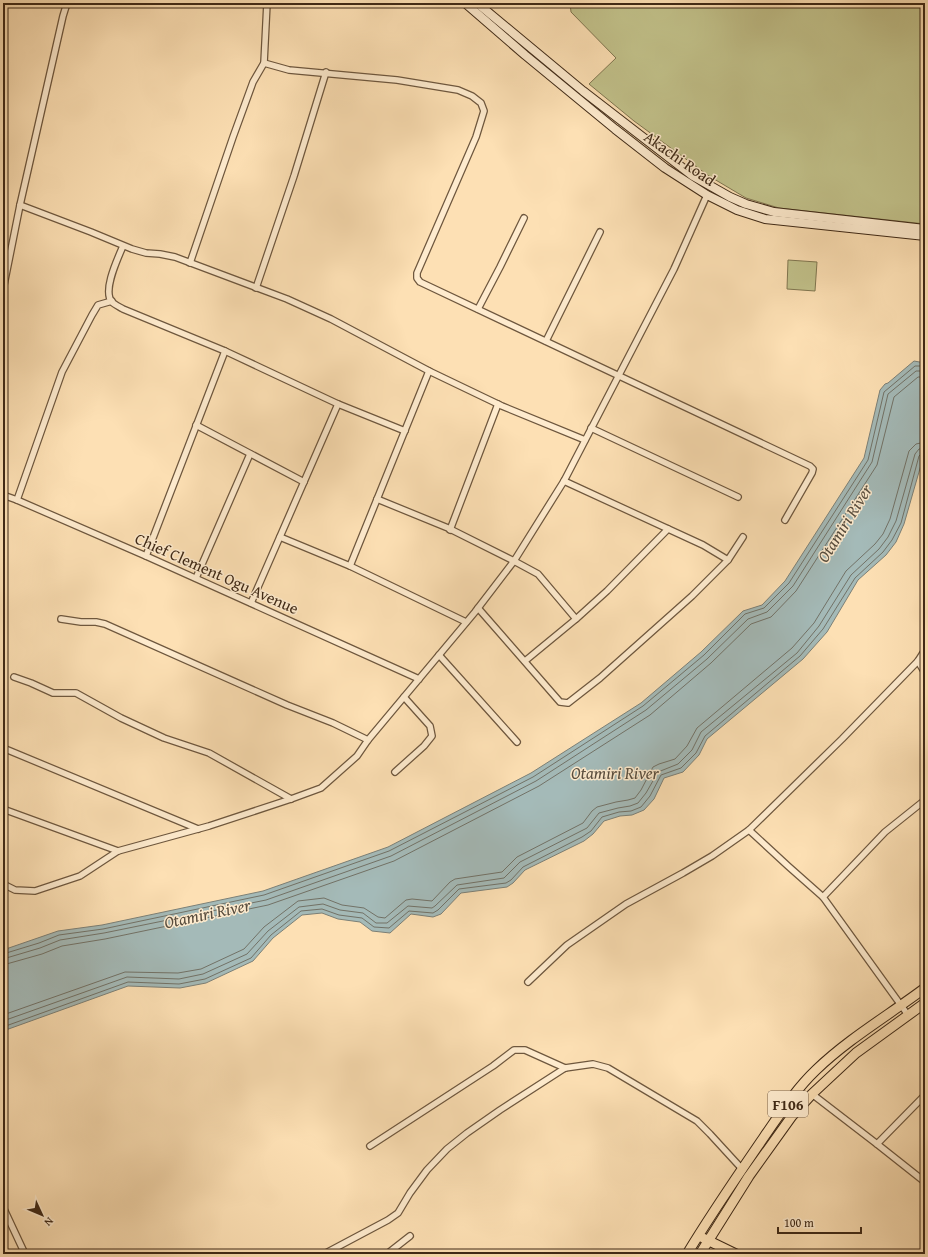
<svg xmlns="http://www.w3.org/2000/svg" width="928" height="1257" viewBox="0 0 928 1257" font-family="'Gentium Book Plus',serif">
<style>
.green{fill:#c2c28b;stroke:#807650}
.water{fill:#a4bab8;stroke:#7c8077}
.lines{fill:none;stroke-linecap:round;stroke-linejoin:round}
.shore{stroke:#727267;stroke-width:1}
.street-casing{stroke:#6e573e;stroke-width:8}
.secondary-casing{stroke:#3f2916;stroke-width:10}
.primary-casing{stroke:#3f2916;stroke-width:11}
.street{stroke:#feebce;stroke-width:5.5}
.secondary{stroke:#feebce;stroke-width:8}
.primary{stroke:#fde0b4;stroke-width:9}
.labels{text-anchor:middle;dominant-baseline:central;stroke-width:3;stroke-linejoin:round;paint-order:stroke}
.shield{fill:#feebce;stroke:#78634d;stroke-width:1}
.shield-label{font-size:15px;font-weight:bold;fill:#3f2916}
.street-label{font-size:16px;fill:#3f2916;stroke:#feebce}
.water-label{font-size:17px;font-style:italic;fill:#584d3e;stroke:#feebce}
</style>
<rect width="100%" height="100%" fill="#fde0b4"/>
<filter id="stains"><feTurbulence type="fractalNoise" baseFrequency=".005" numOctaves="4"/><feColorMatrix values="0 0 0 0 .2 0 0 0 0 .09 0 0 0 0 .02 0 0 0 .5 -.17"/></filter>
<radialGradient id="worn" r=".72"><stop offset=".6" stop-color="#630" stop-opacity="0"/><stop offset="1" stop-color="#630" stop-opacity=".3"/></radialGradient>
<g class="green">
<polygon points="570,3 925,3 925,224 779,208 746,198 709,176 634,121 589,84 616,58 571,12"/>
<polygon points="788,260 817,262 815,291 787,289"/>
</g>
<polygon class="water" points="914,361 925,363 925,451 904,524 896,542 886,555 858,580 827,632 803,659 707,739 699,755 683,772 664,778 654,799 644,810 632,815 620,816 604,821 593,834 584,841 525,870 513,883 507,887 461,893 441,914 433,917 411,914 390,933 372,931 360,922 338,919 322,913 302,915 273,938 253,961 206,983 180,988 128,986 3,1031 3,950 58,931 102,925 263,891 388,847 531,773 641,703 701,652 743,611 762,605 785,581 864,458 880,390 885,384 888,383"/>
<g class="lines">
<g class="shore">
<polyline points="3,954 39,943 59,935 103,929 264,895 389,851 533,777 643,706 704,655 745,614 764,608 789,583 868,460 884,392 915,366 925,366"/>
<polyline points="3,959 40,948 60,940 104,933 266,900 391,856 536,781 646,710 707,659 748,619 767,612 793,586 872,462 888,394 916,371 925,371"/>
<polyline points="3,965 42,954 62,946 105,939 268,905 394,861 539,786 650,715 711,663 751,624 771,617 796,591 877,465 894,397 918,377 925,377"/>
<polyline points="3,1015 125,972 178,973 201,969 244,949 264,927 298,901 324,898 342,905 364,908 378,917 385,918 406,900 412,899 432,901 450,882 455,879 502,872 517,857 583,823 592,811 597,807 616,802 628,800 635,798 641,790 653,767 659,764 675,759 687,746 697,728 792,648 814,623 846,571 875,544 883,534 890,519 909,451 916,444 925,442"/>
<polyline points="3,1021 127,977 179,979 203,974 247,954 268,931 299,907 323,904 340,910 363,913 376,923 387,923 408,906 432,908 435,906 457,885 504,878 520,862 587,828 599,813 618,808 630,806 638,803 646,793 658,772 678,764 692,750 701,732 797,653 819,626 851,575 879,549 888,537 896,521 915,454 919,449 925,448"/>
<polyline points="3,1027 128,982 179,984 205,979 251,958 271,935 301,911 322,909 339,915 362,918 374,927 389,928 409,911 433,913 438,910 459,889 506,883 511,880 523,867 582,837 591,831 602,817 619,812 631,811 641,807 650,796 661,775 681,768 696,753 705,736 800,656 823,629 855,578 883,552 892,540 901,523 919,456 921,454 925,453"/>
</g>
<defs>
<g id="street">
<polyline points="532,3 654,3"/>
<polyline points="264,63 289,70 397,80 458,90 472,96 481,103 484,111 476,137 417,273 417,278 420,282 810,466 813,469 812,473 785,520"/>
<polyline points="20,205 91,232 132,249 146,253 160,254 175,257 287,299 331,319 429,371 502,406 585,440"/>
<path d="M123,246C118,258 102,291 112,302C115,305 120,307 123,309L225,351L338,404L405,431"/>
<polyline points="190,263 233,137 253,82 264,63 267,3"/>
<polyline points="256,288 294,176 326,72"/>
<polyline points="3,290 20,205 63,16 67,3"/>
<polyline points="478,309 500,267 524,218"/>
<polyline points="546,341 600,232"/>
<polyline points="196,425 304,482"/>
<polyline points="591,428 738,497"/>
<polyline points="564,481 703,545 728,560"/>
<polyline points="3,495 17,500 146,556 419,679"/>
<polyline points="377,499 448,528 514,561 538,574 576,619"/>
<polyline points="17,500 62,372 92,315 98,305 112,301"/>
<polyline points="450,530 498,404"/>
<polyline points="280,537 350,566 466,622"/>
<polyline points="146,556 225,351"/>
<polyline points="350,566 429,371"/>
<polyline points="196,578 250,454"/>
<polyline points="251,603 338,404"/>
<polyline points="478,608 560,702 568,703 600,678 692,596 728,560 743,537"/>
<polyline points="61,619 81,622 96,622 105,624 287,705 333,723 368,740"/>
<polyline points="439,655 517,742"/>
<polyline points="525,661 576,619 607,591 668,529"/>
<polyline points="918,661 925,673"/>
<polyline points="14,677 31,683 53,693 76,693 121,718 164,738 209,753 291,799"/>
<polyline points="3,748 198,829"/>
<polyline points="395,772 424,746 432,736 430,726 404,697"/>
<polyline points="3,809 118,851"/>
<polyline points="749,830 788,866 823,897"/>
<polyline points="3,884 15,890 35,891 80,876 118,851 209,826 291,799 321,788 357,756 368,740 475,612 514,561 564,481 674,269 707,195"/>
<polyline points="528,982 567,945 626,904 683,873 712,856 749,830 842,739 918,661 925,650"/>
<polyline points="908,1015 823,897 885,832 925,800"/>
<polyline points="812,1094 877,1144"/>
<polyline points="925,1095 877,1144 925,1182"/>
<polyline points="370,1146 493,1066 514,1050 525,1050 565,1068"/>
<polyline points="3,1207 25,1254"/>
<polyline points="324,1254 388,1220 398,1213 410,1193 427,1170 447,1149 467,1133 500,1110 565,1068 593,1064 608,1068 697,1121 710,1134 743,1170"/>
<polyline points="387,1254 410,1236"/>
</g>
<g id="secondary">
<polyline points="465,3 525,55 615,129 665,168 707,195 737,210 765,219 925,236"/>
<polyline points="477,3 583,91 693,176 730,197 746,204 774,212 925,229"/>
</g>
<g id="primary">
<polyline points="703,1238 736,1254"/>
<path d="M687,1254C711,1214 738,1175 764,1137C780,1114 795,1090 816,1070C848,1039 889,1015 925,988"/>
<polyline points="700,1254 749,1176 792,1116 812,1094 856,1053 925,1003"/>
</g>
</defs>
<use href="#street" class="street-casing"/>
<use href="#secondary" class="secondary-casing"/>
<use href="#primary" class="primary-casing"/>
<use href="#street" class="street"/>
<use href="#secondary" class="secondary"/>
<use href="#primary" class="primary"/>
</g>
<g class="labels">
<rect class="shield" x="768" y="1091" width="40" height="26" rx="3"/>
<g class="shield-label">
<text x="788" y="1104">F106</text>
</g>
<g class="street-label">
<text transform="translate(680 158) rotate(35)">Akachi Road</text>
<text transform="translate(217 573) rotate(24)">Chief Clement Ogu Avenue</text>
</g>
<g class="water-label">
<text transform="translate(844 523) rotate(-58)">Otamiri River</text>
<text x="615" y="772">Otamiri River</text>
<text transform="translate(207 913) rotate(-12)">Otamiri River</text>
</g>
</g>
<rect width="928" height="1257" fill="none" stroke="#fde0b4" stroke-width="16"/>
<rect x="4" y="4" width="920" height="1249" fill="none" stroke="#3f2916" stroke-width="2"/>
<rect x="8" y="8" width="912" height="1241" fill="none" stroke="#3f2916"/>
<g transform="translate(42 1215) rotate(134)" stroke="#feebce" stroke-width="3" paint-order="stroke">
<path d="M0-3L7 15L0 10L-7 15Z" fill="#3f2916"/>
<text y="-6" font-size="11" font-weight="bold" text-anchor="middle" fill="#3f2916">N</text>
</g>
<path d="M778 1227v6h83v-6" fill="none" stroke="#3f2916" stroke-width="2"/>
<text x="784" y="1227" font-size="12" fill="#3f2916" stroke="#feebce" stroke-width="3" paint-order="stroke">100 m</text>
<rect width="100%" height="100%" filter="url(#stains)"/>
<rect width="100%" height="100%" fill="url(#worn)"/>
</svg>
